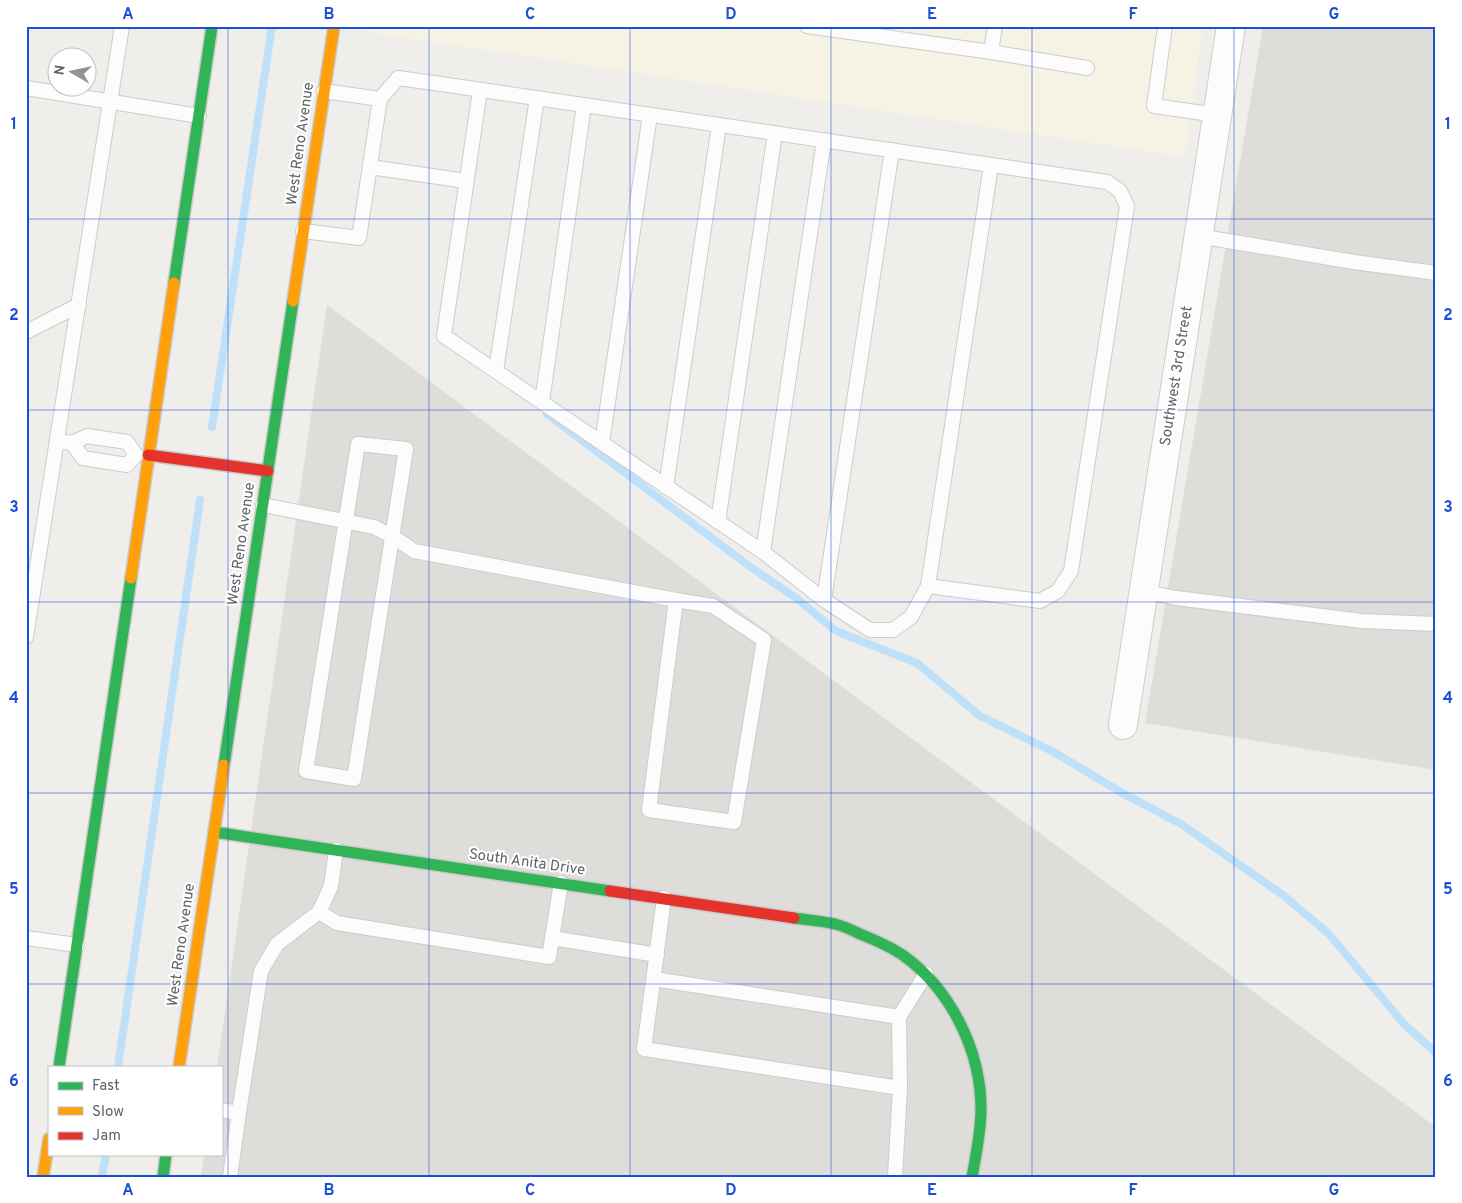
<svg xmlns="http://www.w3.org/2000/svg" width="1462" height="1203" viewBox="0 0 1462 1203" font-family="Overpass,sans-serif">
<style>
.commercial{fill:#f7f3e4}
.industrial{fill:#dfddda}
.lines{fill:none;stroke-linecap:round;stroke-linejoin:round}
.stream{stroke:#bfe0f9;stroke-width:8}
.lane-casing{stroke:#cbcccc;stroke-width:16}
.street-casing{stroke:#cbcccc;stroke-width:30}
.fast-casing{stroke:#cacacb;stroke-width:14}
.slow-casing{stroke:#cacacb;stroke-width:14}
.jam-casing{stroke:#cacacb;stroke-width:14}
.lane{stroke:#fdfcfc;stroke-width:14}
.street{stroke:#fdfcfc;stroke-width:28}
.fast{stroke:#30b455;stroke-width:11}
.slow{stroke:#ff9f0a;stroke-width:11}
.jam{stroke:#e5322d;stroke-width:11}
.grid{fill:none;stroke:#1d4ed8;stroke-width:1;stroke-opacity:0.55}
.labels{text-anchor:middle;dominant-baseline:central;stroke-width:4;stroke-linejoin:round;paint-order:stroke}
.street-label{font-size:15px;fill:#5f6368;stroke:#fff}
.neatline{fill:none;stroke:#1d4ed8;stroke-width:2}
.grid-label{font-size:16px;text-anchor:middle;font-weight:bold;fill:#1d4ed8}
</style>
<rect width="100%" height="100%" fill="#efeeea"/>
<polygon class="commercial" points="369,26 1203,26 1184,157 369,32"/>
<g class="industrial">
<polygon points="1263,26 1436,26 1436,770 1145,723"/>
<polygon points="327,305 1436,1127 1436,1177 201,1177 204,1154 221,1154 221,1067 217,1067"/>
</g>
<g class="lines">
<g class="stream">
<polyline points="547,414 749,566 796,598 836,631 917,663 980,716 1054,752 1124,794 1181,824 1283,895 1329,934 1403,1023 1436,1053"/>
<polyline points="212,427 272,26"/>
<polyline points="118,1067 200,500"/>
<polyline points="102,1177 106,1154"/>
</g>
<defs>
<g id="lane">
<polyline points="807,26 991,52 995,26"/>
<polyline points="1165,26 1154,106 1217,115"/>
<polyline points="991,52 1087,68"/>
<polyline points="26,88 199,116"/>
<polyline points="324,91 380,99 398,78 441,84 1107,182 1120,191 1127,206 1071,571 1058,591 1040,601 928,586 911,617 893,630 870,630 824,600 763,552 444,336 480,90"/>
<polyline points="370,167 466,181"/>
<polyline points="303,231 359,238 380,99"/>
<polyline points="1198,236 1354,262 1436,273"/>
<polyline points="26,332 79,305"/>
<polyline points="496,371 537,98"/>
<polyline points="542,402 584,105"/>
<polyline points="57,441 72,443 87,436 127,442 136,455"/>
<polyline points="72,443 83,458 127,465 136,455"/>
<polyline points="602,443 650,115"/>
<polygon points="358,444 406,449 354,779 306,771"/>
<polyline points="666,487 719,125"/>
<polyline points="263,505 374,527 392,536 414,551 676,600 713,606 764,640 734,822 649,810 676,600"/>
<polyline points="718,522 775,133"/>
<polyline points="763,552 824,140"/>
<polyline points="928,586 991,165"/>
<polyline points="1143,591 1176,598 1362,621 1436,624"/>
<polyline points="824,600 892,150"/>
<polyline points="26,637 122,26"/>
<polyline points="664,898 644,1049 900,1088"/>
<polyline points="319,912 337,923 549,957 561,883"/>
<polyline points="26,938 77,945"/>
<polyline points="552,938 657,955"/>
<polyline points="654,979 899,1017"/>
<polyline points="221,1110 239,1113 230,1177"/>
<polyline points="239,1113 261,971 277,944 319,912 331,886 336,850"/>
<polyline points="895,1177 900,1088 899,1017 926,974"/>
</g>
<polyline id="street" points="1123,725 1231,26"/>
<g id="fast">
<polyline points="174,283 212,26"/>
<polyline points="224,765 293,301"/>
<polyline points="214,832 610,891"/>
<path d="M794,918C807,920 822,921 835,924C843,926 852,930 860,934C875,940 890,946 904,956C951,990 981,1051 981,1109C981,1132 976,1155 972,1177"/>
<polyline points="59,1067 131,578"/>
<polyline points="163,1177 166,1154"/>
</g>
<g id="slow">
<polyline points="293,301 334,26"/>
<polyline points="131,578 174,283"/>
<polyline points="179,1067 224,765"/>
<polyline points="43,1177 49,1139"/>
</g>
<g id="jam">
<polyline points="148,455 268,471"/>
<polyline points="610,891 794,918"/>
</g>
</defs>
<use href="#lane" class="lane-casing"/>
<use href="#street" class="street-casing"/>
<use href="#fast" class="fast-casing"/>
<use href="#slow" class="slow-casing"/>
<use href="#jam" class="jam-casing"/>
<use href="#lane" class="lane"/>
<use href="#street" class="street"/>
<use href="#fast" class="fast"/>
<use href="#slow" class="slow"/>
<use href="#jam" class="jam"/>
</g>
<path class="grid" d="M228,26V1177M429,26V1177M630,26V1177M831,26V1177M1032,26V1177M1234,26V1177M26,219H1436M26,410H1436M26,602H1436M26,793H1436M26,984H1436"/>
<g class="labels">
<g class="street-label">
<text transform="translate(301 144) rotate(-82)">West Reno Avenue</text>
<text transform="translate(1177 376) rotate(-81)">Southwest 3rd Street</text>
<text transform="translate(242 544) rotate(-82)">West Reno Avenue</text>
<text transform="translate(527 863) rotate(8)">South Anita Drive</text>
<text transform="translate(182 945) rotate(-82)">West Reno Avenue</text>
</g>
</g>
<rect width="1462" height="1203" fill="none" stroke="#ffffff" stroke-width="55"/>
<rect x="48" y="1066" width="175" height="90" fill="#ffffff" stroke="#bfc1c3"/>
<rect x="58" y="1082" width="25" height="8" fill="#30b455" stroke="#bfc1c3"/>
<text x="92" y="1090" font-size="15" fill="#5f6368">Fast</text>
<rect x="58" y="1107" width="25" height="8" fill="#ff9f0a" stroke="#bfc1c3"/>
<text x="92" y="1116" font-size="15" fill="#5f6368">Slow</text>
<rect x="58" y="1132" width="25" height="8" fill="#e5322d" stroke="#bfc1c3"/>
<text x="92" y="1140" font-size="15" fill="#5f6368">Jam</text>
<g transform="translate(72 72) rotate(279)"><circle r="24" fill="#ffffff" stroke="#bfc1c3"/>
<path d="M0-4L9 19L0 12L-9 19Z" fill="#919496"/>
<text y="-8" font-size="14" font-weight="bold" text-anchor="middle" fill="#5f6368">N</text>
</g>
<rect x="28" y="28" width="1406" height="1148" class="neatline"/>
<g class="grid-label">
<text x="128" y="19">A</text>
<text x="329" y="19">B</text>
<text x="530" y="19">C</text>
<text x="731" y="19">D</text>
<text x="932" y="19">E</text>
<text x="1133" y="19">F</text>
<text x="1334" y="19">G</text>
<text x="14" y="129">1</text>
<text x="1448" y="129">1</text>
<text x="14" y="320">2</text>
<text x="1448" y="320">2</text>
<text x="14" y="512">3</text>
<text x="1448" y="512">3</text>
<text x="14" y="703">4</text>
<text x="1448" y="703">4</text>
<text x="14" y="894">5</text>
<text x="1448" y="894">5</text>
<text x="14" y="1086">6</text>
<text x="1448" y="1086">6</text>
<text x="128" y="1195">A</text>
<text x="329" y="1195">B</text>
<text x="530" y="1195">C</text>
<text x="731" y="1195">D</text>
<text x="932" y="1195">E</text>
<text x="1133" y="1195">F</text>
<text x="1334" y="1195">G</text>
</g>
</svg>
